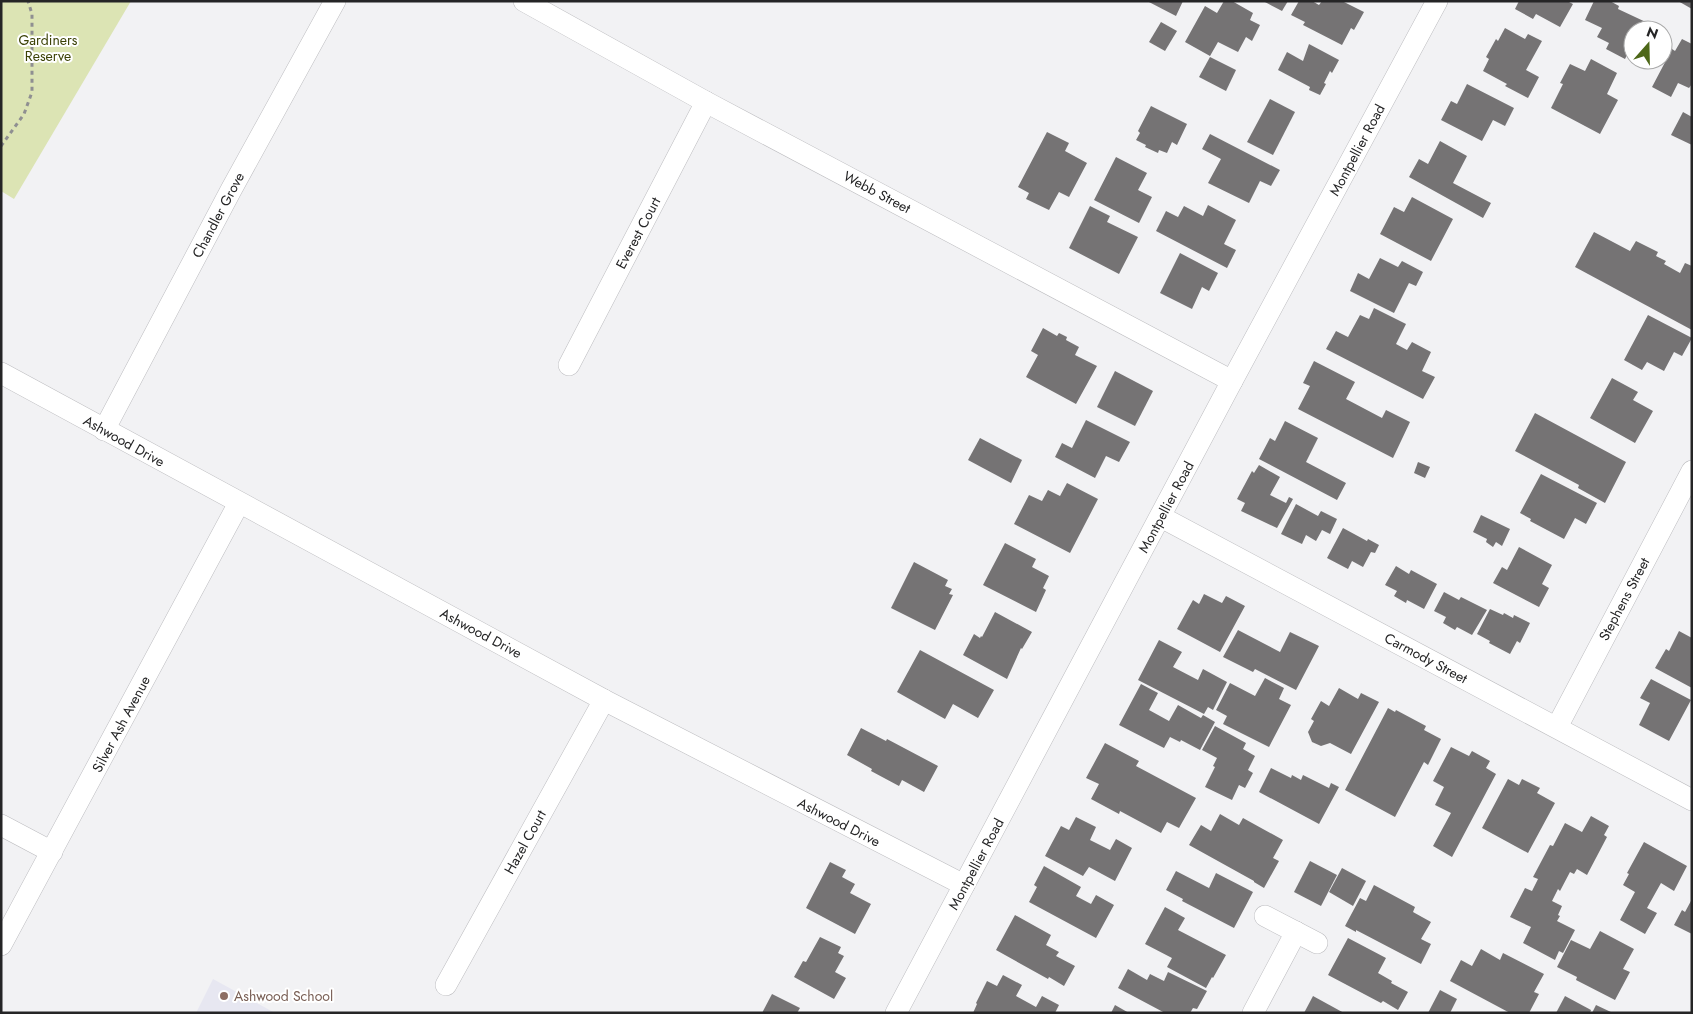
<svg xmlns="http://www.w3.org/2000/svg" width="1693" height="1014" viewBox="0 0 1693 1014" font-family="Jost,sans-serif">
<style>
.built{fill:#e7e7f1}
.green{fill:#dce4b4}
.building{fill:#757374}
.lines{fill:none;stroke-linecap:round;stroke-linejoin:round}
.minor-casing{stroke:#bdbdc0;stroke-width:22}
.path{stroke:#8f8f91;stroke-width:3;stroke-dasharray:4 4;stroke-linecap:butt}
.minor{stroke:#fff;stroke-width:21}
.education-dot{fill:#8d6e63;stroke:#fff;stroke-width:2}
.labels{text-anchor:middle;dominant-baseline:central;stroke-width:4;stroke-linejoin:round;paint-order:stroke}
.park-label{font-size:14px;fill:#3b4105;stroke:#fff}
.street-label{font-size:14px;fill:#252526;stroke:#fff}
.education-label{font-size:14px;fill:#785e54;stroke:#fff;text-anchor:start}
</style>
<rect width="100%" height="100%" fill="#f2f2f4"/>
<polygon class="built" points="213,979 275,1013 196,1013"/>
<polygon class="green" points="1,1 131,1 14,199 1,191"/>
<g class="building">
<polygon points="1147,1 1183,1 1176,16"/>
<polygon points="1224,1 1232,1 1253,13 1250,20 1260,25 1252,41 1246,37 1238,52 1218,42 1210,56 1185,42 1205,6 1217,13"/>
<polygon points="1263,1 1288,1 1282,11"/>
<polygon points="1299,1 1312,1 1319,5 1322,1 1342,1 1364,12 1354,30 1351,28 1342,45 1303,25 1305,22 1291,15"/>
<polygon points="1519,1 1567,1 1573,4 1560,27 1536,14 1533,19 1515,9"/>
<polygon points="1594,1 1610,1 1619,6 1618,9 1650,24 1647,30 1633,30 1633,58 1627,55 1625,59 1606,49 1609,43 1597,37 1602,28 1585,20"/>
<polygon points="1678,1 1692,1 1692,9"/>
<polygon points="1161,22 1177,31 1165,51 1149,42"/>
<polygon points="1505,28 1525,39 1528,34 1542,41 1526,70 1539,77 1528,98 1505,86 1507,84 1483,71 1489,59 1486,57 1496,39 1498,41"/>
<polygon points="1682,39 1692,44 1692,84 1689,88 1678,83 1671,97 1652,87 1672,49 1675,51"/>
<polygon points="1309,44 1339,60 1332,73 1330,71 1324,83 1326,84 1320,95 1309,90 1310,87 1278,70 1287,52 1303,61"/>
<polygon points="1210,57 1236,70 1226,91 1199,77"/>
<polygon points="1591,59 1617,73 1607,94 1618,100 1600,134 1551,108 1563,84 1560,83 1570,64 1585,71"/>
<polygon points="1467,84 1514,108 1505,126 1493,120 1482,141 1441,120 1451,101 1457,104"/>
<polygon points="1270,99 1295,112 1273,155 1247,142"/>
<polygon points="1151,106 1187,124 1177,145 1172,142 1167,153 1159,150 1158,153 1145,147 1146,145 1136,140 1140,133 1138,131"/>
<polygon points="1683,112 1692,117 1692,145 1671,135"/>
<polygon points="1047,132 1069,143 1065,151 1087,163 1069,197 1059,192 1049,210 1026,199 1029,193 1018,187"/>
<polygon points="1210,134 1280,170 1271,186 1260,181 1249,203 1208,183 1221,159 1202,149"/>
<polygon points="1440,141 1467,156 1453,183 1491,203 1483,218 1409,177 1419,159 1428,164"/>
<polygon points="1116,157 1147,173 1138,190 1152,197 1139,223 1094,200"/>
<polygon points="1412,197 1453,219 1431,261 1380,234 1394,207 1404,212"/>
<polygon points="1208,205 1236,220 1224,244 1236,250 1227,268 1156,231 1166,211 1178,217 1184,206 1203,216"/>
<polygon points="1090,206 1110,216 1107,222 1138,237 1119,274 1069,248"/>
<polygon points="1594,232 1630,251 1636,241 1658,252 1656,256 1666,261 1664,264 1680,273 1685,263 1692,266 1692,330 1575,267"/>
<polygon points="1180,253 1218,273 1209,291 1202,287 1192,309 1160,293"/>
<polygon points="1380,258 1398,267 1402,261 1423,272 1416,286 1409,283 1394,313 1350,291 1358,273 1369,279"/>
<polygon points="1374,308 1406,324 1396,344 1407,350 1412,342 1431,352 1422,371 1435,377 1423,399 1326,349 1336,331 1348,337 1360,315 1369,319"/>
<polygon points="1648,315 1692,338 1682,356 1674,352 1664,371 1647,362 1642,370 1624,360"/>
<polygon points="1043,328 1057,336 1059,333 1067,337 1066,340 1079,347 1075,355 1097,366 1076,404 1026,377 1038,355 1031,351"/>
<polygon points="1314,361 1355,382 1346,399 1382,418 1386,410 1410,422 1393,458 1298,409 1310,386 1303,383"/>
<polygon points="1115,371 1153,391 1135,426 1097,407"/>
<polygon points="1612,378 1638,392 1633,400 1653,411 1635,443 1590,418"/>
<polygon points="1535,413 1626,462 1605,503 1578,488 1579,485 1515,451"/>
<polygon points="1086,420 1130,442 1119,462 1106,456 1095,478 1055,457 1062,443 1072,448"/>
<polygon points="1285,421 1318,438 1306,462 1346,483 1337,500 1259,459 1270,438 1275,441"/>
<polygon points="980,438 1022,460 1011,483 968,460"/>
<polygon points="1418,462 1430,467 1425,478 1414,473"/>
<polygon points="1259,465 1280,477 1270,495 1286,503 1289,497 1293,499 1277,528 1241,511 1245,503 1237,499 1252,471 1254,473"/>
<polygon points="1541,474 1597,503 1586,524 1575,518 1564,539 1530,521 1531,519 1520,513"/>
<polygon points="1067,483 1098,499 1070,553 1014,524 1029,495 1042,501 1048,490 1060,496"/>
<polygon points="1296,504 1318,516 1321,511 1337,519 1330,534 1322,530 1316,541 1306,535 1302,544 1281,534"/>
<polygon points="1481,515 1510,529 1502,546 1496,542 1493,547 1486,542 1487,539 1473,532"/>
<polygon points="1343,528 1367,541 1368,539 1379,545 1375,553 1371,552 1363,567 1352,561 1348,569 1327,558"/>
<polygon points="1005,543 1036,559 1032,567 1049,576 1043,588 1046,590 1036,612 983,585"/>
<polygon points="1519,547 1552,565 1542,584 1549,588 1539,607 1493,583 1502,567 1507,570"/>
<polygon points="914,562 948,580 945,586 952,589 949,594 953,595 935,630 891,608"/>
<polygon points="1396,566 1409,574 1411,570 1437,584 1424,609 1407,600 1406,603 1394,596 1397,591 1385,585"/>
<polygon points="1444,592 1459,600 1461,597 1487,610 1472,635 1457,627 1455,630 1443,623 1446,617 1434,611"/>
<polygon points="1204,594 1222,603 1226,596 1245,606 1220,652 1177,629 1193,600 1199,604"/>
<polygon points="1490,609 1503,615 1504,613 1513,618 1514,615 1530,623 1520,643 1517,641 1510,654 1489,643 1490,641 1477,634"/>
<polygon points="995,612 1032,632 1022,649 1021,648 1007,679 963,655 974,634 980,638 981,636 982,637"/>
<polygon points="1238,630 1280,652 1290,632 1319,646 1296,690 1255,669 1253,672 1223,657"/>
<polygon points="1679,631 1692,638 1692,688 1655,668 1666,649 1669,651"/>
<polygon points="1159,640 1182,652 1173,667 1198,680 1203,669 1227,682 1213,710 1208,707 1204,714 1138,680"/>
<polygon points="920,650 994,690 978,718 953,704 945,719 897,692"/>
<polygon points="1265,678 1284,688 1279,699 1291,705 1269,747 1223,724 1227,716 1216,710 1230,683 1255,696"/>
<polygon points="1651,679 1691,700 1669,741 1639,725 1650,703 1640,698"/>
<polygon points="1141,684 1158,693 1149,710 1169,721 1178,705 1201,718 1203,715 1215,722 1200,750 1181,740 1180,742 1170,737 1164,748 1119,725"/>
<polygon points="1339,688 1358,699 1361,693 1379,702 1351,754 1330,743 1321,746 1312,742 1308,732 1314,721 1311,719 1321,701 1329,706"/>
<polygon points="1388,708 1395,712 1396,710 1426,726 1424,730 1441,739 1428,765 1424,762 1395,817 1345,790"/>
<polygon points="1215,726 1246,743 1243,749 1255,756 1248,770 1253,773 1245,788 1239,785 1232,800 1205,787 1215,767 1213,766 1217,758 1202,750"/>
<polygon points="861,728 886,741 887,739 938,766 924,792 902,780 899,786 871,771 872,769 847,755"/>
<polygon points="1105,743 1139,761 1136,766 1196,798 1179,828 1167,822 1161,833 1120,811 1119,814 1091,799 1099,784 1086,778"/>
<polygon points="1451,747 1469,756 1472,751 1490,761 1486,768 1496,774 1452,857 1433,846 1451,813 1435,805 1444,787 1433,781"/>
<polygon points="1271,768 1291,778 1292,775 1301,780 1303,775 1329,788 1331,783 1339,787 1319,824 1259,792"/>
<polygon points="1508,779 1519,785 1522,779 1540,788 1537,793 1555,803 1528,853 1482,828"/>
<polygon points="1220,814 1239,825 1243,818 1283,840 1273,858 1279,861 1264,888 1254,882 1254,881 1189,845 1201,825 1211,831"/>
<polygon points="1591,816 1609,826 1604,835 1607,837 1587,875 1577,869 1574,874 1570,872 1560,891 1558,889 1552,901 1562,906 1558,915 1560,916 1557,921 1575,930 1563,953 1559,951 1555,960 1523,943 1531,927 1510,917 1525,888 1532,891 1538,879 1533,877 1550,845 1553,846 1565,823 1582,832"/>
<polygon points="1076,817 1096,827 1090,840 1110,850 1116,839 1132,848 1115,881 1089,867 1083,876 1045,856 1061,826 1069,830"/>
<polygon points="1644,842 1687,866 1674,891 1661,883 1647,908 1657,913 1645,934 1620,920 1635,892 1623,885 1629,874 1627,873"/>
<polygon points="1310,861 1337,875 1321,906 1294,892"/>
<polygon points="830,862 846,870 842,877 855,884 850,893 871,904 855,934 806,908"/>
<polygon points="1044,866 1081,887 1076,896 1091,904 1096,895 1114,905 1096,938 1029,902 1037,887 1034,885"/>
<polygon points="1342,868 1366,881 1353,906 1329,892"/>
<polygon points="1176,871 1209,888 1216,873 1253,892 1234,928 1182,901 1183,899 1166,890"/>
<polygon points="1374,885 1415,907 1413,912 1431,922 1421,939 1431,944 1421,964 1356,930 1356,932 1345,926 1360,898 1366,901"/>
<polygon points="1692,899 1692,934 1674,925 1682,910 1685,912"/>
<polygon points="1165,907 1185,918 1178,930 1226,955 1213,978 1212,977 1206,988 1167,967 1172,958 1145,944"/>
<polygon points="1015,915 1051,935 1046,945 1059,952 1056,956 1075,966 1064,986 1049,977 1048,979 996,950"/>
<polygon points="1600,931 1634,949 1623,969 1630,972 1615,1000 1576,980 1577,977 1557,967 1571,940 1590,949"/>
<polygon points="820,937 841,947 838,953 844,956 835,972 846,978 834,999 794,977 803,961 806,962"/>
<polygon points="1348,938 1386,958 1378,973 1392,981 1391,983 1408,992 1398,1010 1383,1001 1381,1003 1328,975"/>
<polygon points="1481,949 1500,960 1503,953 1544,974 1534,992 1539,994 1529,1013 1510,1013 1450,981 1461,960 1472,966"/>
<polygon points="1128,969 1147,980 1150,974 1164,981 1168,972 1207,991 1197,1009 1193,1008 1190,1013 1165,1013 1118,988"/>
<polygon points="1003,975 1022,985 1016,996 1036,1007 1042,996 1059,1005 1055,1013 973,1013 977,1004 976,1003 987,981 997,986"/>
<polygon points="1440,990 1457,999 1450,1013 1428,1013"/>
<polygon points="772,994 800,1008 797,1013 762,1013"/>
<polygon points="1313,996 1344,1013 1304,1013"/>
<polygon points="1565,996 1591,1010 1590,1013 1556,1013"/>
<polygon points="1115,1005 1129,1013 1111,1013"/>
<polygon points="1596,1005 1613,1013 1592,1013"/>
</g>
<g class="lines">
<defs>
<g id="minor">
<polyline points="524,1 706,102 1232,381"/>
<polyline points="569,365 706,102"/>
<polyline points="1,373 604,700 964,885"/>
<polyline points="104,430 231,190 335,1"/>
<polyline points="1161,517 1692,800"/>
<polyline points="1557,727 1692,471"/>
<polyline points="1,825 52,852"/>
<polyline points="1265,916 1317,943"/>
<polyline points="1,945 239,503"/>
<polyline points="446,985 604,700"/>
<polyline points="896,1013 1232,381 1437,1"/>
<polyline points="1253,1013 1296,932"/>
</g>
</defs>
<use href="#minor" class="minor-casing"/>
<polyline class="path" points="1,146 24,114 32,92 32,14 28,1"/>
<use href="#minor" class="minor"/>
</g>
<circle class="education-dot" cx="224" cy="996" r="5"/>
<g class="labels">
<g class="park-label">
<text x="48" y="40">Gardiners<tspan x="48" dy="16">Reserve</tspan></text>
</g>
<g class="street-label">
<text transform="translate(1357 150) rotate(-62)">Montpellier Road</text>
<text transform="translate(877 192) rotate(28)">Webb Street</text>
<text transform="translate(218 215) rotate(-62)">Chandler Grove</text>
<text transform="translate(638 233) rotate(-62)">Everest Court</text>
<text transform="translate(124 441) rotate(29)">Ashwood Drive</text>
<text transform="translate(1166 507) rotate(-62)">Montpellier Road</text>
<text transform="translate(1624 599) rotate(-62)">Stephens Street</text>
<text transform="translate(481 633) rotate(28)">Ashwood Drive</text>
<text transform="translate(1426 658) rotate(28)">Carmody Street</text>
<text transform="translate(121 724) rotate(-62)">Silver Ash Avenue</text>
<text transform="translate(839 822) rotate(27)">Ashwood Drive</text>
<text transform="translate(525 842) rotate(-61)">Hazel Court</text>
<text transform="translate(976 864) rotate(-62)">Montpellier Road</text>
</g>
<g class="education-label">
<text x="234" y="996">Ashwood School</text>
</g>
</g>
<rect width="1693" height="1014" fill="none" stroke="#252526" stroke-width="5"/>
<g transform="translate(1648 45) rotate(20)"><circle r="24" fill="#ffffff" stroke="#a8a8a8"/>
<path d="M0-4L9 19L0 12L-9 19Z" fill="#4d6718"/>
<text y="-8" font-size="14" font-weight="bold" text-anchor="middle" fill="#252526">N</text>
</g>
</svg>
